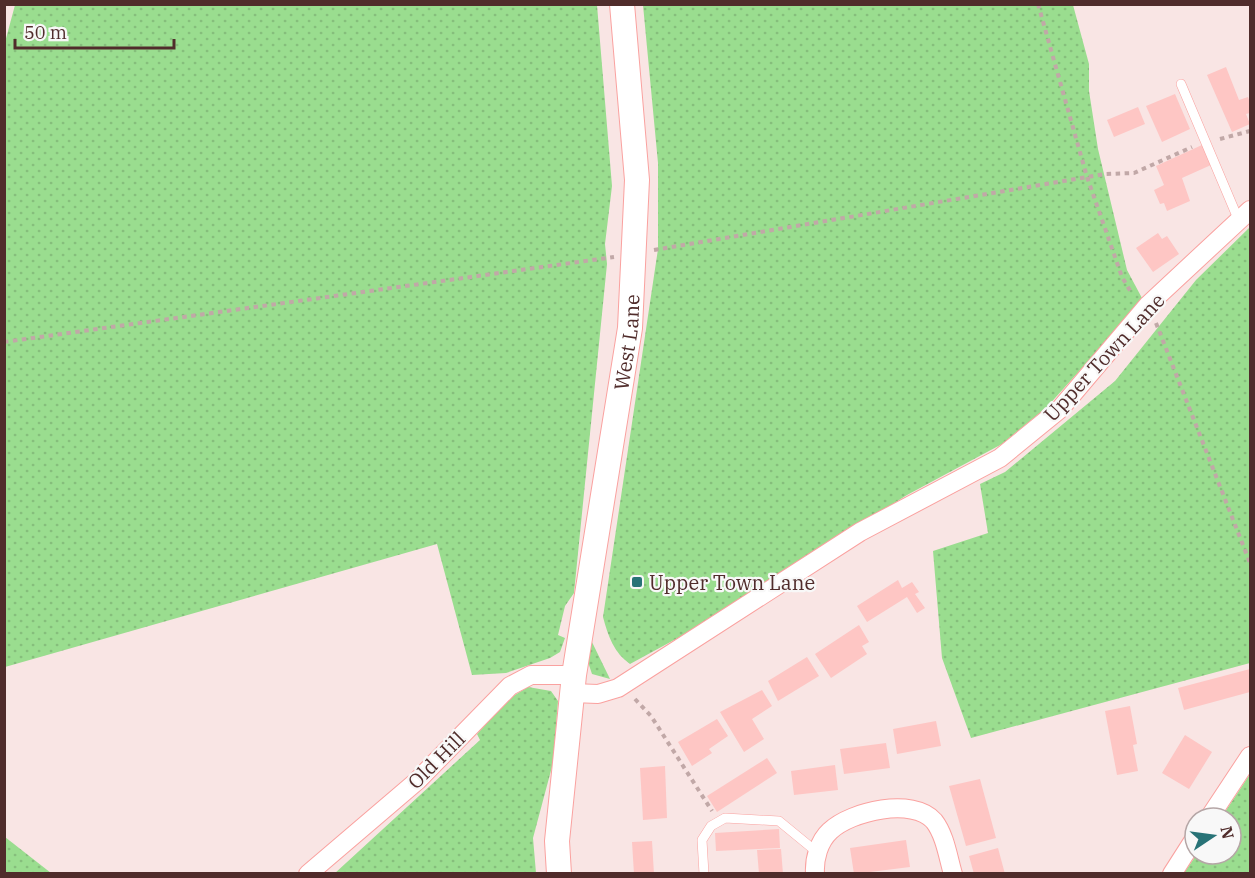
<svg xmlns="http://www.w3.org/2000/svg" width="1255" height="878" viewBox="0 0 1255 878" font-family="'IBM Plex Serif',serif">
<style>
.grass{fill:url(#grass-dots)}
.building{fill:#fec6c4}
.lines{fill:none;stroke-linecap:round;stroke-linejoin:round}
.service-casing{stroke:#faa19f;stroke-width:10}
.minor-casing{stroke:#faa19f;stroke-width:20}
.tertiary-casing{stroke:#faa19f;stroke-width:26}
.path{stroke:#c1a8a7;stroke-width:4;stroke-dasharray:4.5 4.5;stroke-linecap:butt}
.service{stroke:#fff;stroke-width:9}
.minor{stroke:#fff;stroke-width:18}
.tertiary{stroke:#fff;stroke-width:24}
.poi-dot{fill:#287377;stroke:#f8f8f8;stroke-width:2}
.labels{text-anchor:middle;dominant-baseline:central;stroke-width:4.5;stroke-linejoin:round;paint-order:stroke}
.street-label{font-size:20px;fill:#502c2b;stroke:#f8f8f8}
.poi-label{font-size:20px;fill:#502c2b;stroke:#f8f8f8;text-anchor:start}
</style>
<defs>
<pattern id="grass-dots" width="8" height="8" patternUnits="userSpaceOnUse" patternTransform="scale(1.5)"><rect width="8" height="8" fill="#9add8f"/><path d="M2 2h.1M6 6h.1" fill="none" stroke="#86be7c" stroke-width="1.8" stroke-linecap="round"/></pattern>
</defs>
<rect width="100%" height="100%" fill="#f9e5e4"/>
<g class="grass">
<polygon points="15,5 597,5 612,186 605,244 607,264 574,593 565,606 558,635 565,638 560,652 550,658 506,673 472,675 437,544 5,667 4,46"/>
<path d="M643,5H1073L1089,64V91L1098,149L1127,270L1143,300L1047,407L1002,444L907,495L698,627L630,664C614,653 608,636 603,617L658,249V163Z"/>
<polygon points="1250,227 1250,663 971,738 942,658 933,551 988,533 980,484 1005,472 1115,381 1196,280"/>
<polygon points="590,638 610,679 592,674 586,656"/>
<polygon points="528,687 551,691 558,701 553,763 533,838 536,873 334,874 480,740 477,734 510,698"/>
<polygon points="1250,774 1250,873 1184,873 1197,854 1231,854 1231,818 1221,818"/>
<polygon points="4,837 5,837 51,873 5,873"/>
</g>
<g class="building">
<polygon points="1226,67 1239,100 1248,97 1250,102 1250,113 1246,114 1250,124 1232,132 1207,75"/>
<polygon points="1175,94 1190,129 1162,142 1146,106"/>
<polygon points="1138,107 1145,124 1114,137 1107,120"/>
<polygon points="1202,145 1211,165 1182,178 1190,201 1167,211 1164,203 1160,204 1154,190 1164,185 1156,166"/>
<polygon points="1158,233 1162,239 1167,236 1179,254 1153,272 1136,248"/>
<polygon points="898,580 902,588 912,582 919,592 915,594 925,608 917,613 907,597 867,622 857,606"/>
<polygon points="859,625 869,642 862,646 867,654 831,678 815,654"/>
<polygon points="807,657 819,676 778,701 768,681"/>
<polygon points="1250,669 1250,692 1184,710 1178,688"/>
<polygon points="762,690 772,706 752,719 764,739 744,752 720,712"/>
<polygon points="1130,706 1137,744 1133,745 1138,771 1117,775 1105,711"/>
<polygon points="717,719 728,736 709,749 712,753 692,766 678,742"/>
<polygon points="936,721 941,746 897,754 893,729"/>
<polygon points="1185,735 1212,752 1189,789 1162,773"/>
<polygon points="886,743 890,768 844,774 840,749"/>
<polygon points="767,758 777,773 717,812 707,796"/>
<polygon points="835,765 838,790 794,795 791,771"/>
<polygon points="665,766 667,818 643,820 640,768"/>
<polygon points="980,779 996,838 966,846 949,786"/>
<polygon points="779,829 780,848 716,851 715,833"/>
<polygon points="906,840 910,867 854,874 850,848"/>
<polygon points="652,841 654,874 634,874 632,842"/>
<polygon points="998,848 1005,874 974,874 969,856"/>
<polygon points="781,849 783,874 759,874 757,850"/>
</g>
<g class="lines">
<defs>
<g id="service">
<polyline points="1181,84 1239,221"/>
<polyline points="704,874 702,840 711,826 725,818 779,821 818,853"/>
</g>
<g id="minor">
<polyline points="572,693 598,694 618,688 860,532 1000,458 1060,409 1148,305 1250,210"/>
<polyline points="1209,818 1250,756"/>
<polyline points="308,874 417,781 510,686 531,675 574,675"/>
<path d="M815,874C814,859 819,841 830,831C851,811 913,797 934,821C945,835 948,857 953,874"/>
<polyline points="1172,874 1195,838"/>
</g>
<g id="tertiary">
<path id="s1" d="M559,874L557,841L574,675L630,328L637,180L622,4"/>
</g>
</defs>
<use href="#service" class="service-casing"/>
<use href="#minor" class="minor-casing"/>
<use href="#tertiary" class="tertiary-casing"/>
<g class="path">
<polyline points="1038,4 1087,177 1122,277 1132,294"/>
<polyline points="1220,139 1250,131"/>
<polyline points="654,250 1105,174 1134,173 1192,147"/>
<polyline points="1156,323 1250,563"/>
<polyline points="4,342 614,257"/>
<polyline points="635,699 651,716 712,811"/>
</g>
<use href="#service" class="service"/>
<use href="#minor" class="minor"/>
<use href="#tertiary" class="tertiary"/>
</g>
<rect class="poi-dot" x="631" y="576" width="12" height="12" rx="3"/>
<g class="labels">
<g class="street-label">
<text stroke="none"><textPath href="#s1" startOffset="537">West Lane</textPath></text>
<text transform="translate(1104 357) rotate(-47)">Upper Town Lane</text>
<text transform="translate(436 760) rotate(-45)">Old Hill</text>
</g>
<g class="poi-label">
<text x="649" y="582">Upper Town Lane</text>
</g>
</g>
<rect width="1255" height="878" fill="none" stroke="#502c2b" stroke-width="12"/>
<g transform="translate(1213 836) rotate(77)"><circle r="28" fill="#f8f8f8" stroke="#b5a6a6" stroke-width="1.5"/>
<path d="M0-4.5L10 22L0 15L-10 22Z" fill="#287377"/>
<text y="-9" font-size="16" font-weight="bold" text-anchor="middle" fill="#502c2b">N</text>
</g>
<path d="M15 39v9h159v-9" fill="none" stroke="#502c2b" stroke-width="3"/>
<text x="24" y="39" font-size="18" fill="#502c2b" stroke="#f8f8f8" stroke-width="4.5" paint-order="stroke">50 m</text>
</svg>
